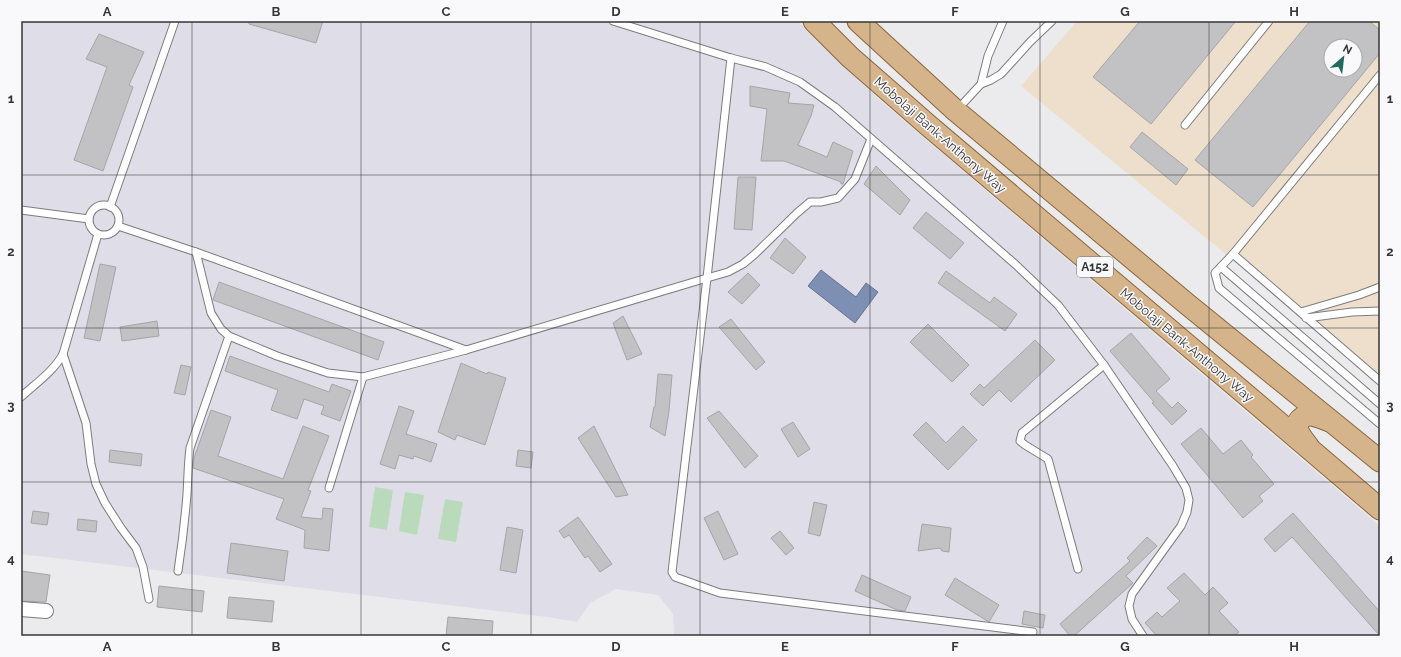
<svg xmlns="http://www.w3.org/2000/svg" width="1401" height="657" viewBox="0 0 1401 657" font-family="Raleway,sans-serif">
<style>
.commercial{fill:#eedfcc;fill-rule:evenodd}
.built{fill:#dfdee8}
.green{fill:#b9dabb}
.water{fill:#7d8fb3;stroke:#68748e}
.building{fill:#c2c2c5;stroke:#a5a5a8;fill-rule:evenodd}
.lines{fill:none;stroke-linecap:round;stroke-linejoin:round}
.service-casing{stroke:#7c7c7e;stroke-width:9}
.minor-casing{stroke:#7c7c7e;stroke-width:16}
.primary-casing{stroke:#8b663b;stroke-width:23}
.service{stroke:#fff;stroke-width:7}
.minor{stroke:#fff;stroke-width:14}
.primary{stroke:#d5b38b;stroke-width:21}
.grid{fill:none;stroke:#363637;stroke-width:1;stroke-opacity:0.55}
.labels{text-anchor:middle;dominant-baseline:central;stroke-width:3;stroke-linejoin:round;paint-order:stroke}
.shield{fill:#f9f8fb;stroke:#707072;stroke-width:1}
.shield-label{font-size:12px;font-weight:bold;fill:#363637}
.street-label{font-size:13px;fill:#363637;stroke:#f9f8fb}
.neatline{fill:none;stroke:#363637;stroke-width:1.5}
.grid-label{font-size:13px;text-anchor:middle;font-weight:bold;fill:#363637}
</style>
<rect width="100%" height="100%" fill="#ebebee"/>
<path class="commercial" d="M1077,21H1380V381L1021,86ZM1331,46H1355V70H1331Z"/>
<polygon class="built" points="21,21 799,21 809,33 882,102 1380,526 1380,636 674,636 673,614 658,595 616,589 590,603 577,622 547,617 21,554"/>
<g class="green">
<polygon points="375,487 393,490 387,530 369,527"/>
<polygon points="405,492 424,495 417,535 399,531"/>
<polygon points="445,499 463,502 456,542 438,539"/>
</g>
<polygon class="water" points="821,270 856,297 866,283 878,292 855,323 808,286"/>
<g class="building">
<polygon points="249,21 323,21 316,43 249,24"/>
<polygon points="1140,21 1236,21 1151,124 1093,77"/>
<path d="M1310,21H1369L1380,30V53L1253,207L1195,160ZM1331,46H1355V70H1331Z"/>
<polygon points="99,34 144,52 129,85 133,87 103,171 74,160 107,67 86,59"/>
<polygon points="750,86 790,93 788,103 814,105 811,116 798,145 827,157 833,142 853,151 843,184 841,184 841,182 784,161 761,161 767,109 750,106"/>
<polygon points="1142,132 1188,169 1176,185 1130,147"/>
<polygon points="876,166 910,200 900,215 864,184"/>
<polygon points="738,177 756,177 752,230 734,229"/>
<polygon points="926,212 964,243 950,259 913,228"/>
<polygon points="785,238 806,257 793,274 770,258"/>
<polygon points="100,264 116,267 100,341 84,338"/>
<polygon points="946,271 990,303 994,297 1017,314 1005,331 938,283"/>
<polygon points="748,273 760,285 742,304 728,292"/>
<polygon points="219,282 384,342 378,360 213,300"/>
<polygon points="623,316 642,354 627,360 613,323"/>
<polygon points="731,319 765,362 756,370 719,327"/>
<polygon points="157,321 159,336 122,341 120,327"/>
<polygon points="928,324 969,365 952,382 910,342"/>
<polygon points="1131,333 1170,379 1156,391 1172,408 1178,402 1187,411 1172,425 1152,403 1154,402 1110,351"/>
<polygon points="1035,340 1055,360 1011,402 999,390 983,406 970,394 980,384 984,388"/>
<polygon points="230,356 329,392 332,384 351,391 340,421 321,414 324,406 304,399 297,419 271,410 278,390 225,371"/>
<polygon points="461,363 487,374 488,372 506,378 485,445 457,435 455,440 438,432"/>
<polygon points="181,365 191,367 185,395 174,393"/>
<polygon points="658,374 672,375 669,411 665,436 650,427 654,407 655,407"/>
<polygon points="399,406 414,411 406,434 437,444 431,462 414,456 413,459 399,455 395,469 380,464"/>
<polygon points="211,410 231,417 218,456 283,479 303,426 329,436 308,490 311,491 301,517 322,519 323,508 333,509 329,551 304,548 305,530 276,519 284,499 193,468 194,458"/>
<polygon points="719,411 758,456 745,468 707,418"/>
<polygon points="793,422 810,449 798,457 781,429"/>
<polygon points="926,422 946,443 963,426 977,440 948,470 913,435"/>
<polygon points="594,426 628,495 616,497 578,438"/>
<polygon points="1201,428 1223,454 1241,440 1253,455 1251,457 1274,484 1259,496 1263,501 1243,518 1181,444"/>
<polygon points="110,450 142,454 141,466 109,462"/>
<polygon points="518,450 533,452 531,468 516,466"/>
<polygon points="814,502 827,505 820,536 808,533"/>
<polygon points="33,511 49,513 47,525 31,523"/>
<polygon points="718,511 738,554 724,560 704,518"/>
<polygon points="1293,513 1380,612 1380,636 1292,537 1275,552 1264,539"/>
<polygon points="578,517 612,564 600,572 588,556 585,558 569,535 564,538 559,531"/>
<polygon points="78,519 97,521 96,532 77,530"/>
<polygon points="922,524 951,528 949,552 942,551 940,548 918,551"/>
<polygon points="507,527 523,530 516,573 500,570"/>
<polygon points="780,531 794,548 786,555 771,538"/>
<polygon points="1147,537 1157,546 1126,576 1133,583 1074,636 1070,636 1060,624 1130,561 1127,558"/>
<polygon points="231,543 288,551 284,581 227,573"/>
<polygon points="21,571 50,575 46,602 21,601"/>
<polygon points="1184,573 1205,595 1213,587 1228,603 1219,611 1239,632 1234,636 1157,636 1145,623 1157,612 1162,617 1180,601 1167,588"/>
<polygon points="862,575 911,597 905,611 897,610 855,591"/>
<polygon points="955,578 999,605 989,622 945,595"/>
<polygon points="159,586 204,591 202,612 157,607"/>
<polygon points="229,597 274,601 272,622 227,618"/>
<polygon points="1024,611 1045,615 1043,628 1022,624"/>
<polygon points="448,617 493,621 492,636 446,636"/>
</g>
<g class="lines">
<defs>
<g id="service">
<polyline points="613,21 731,58 766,67 800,82 835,107 1015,264 1058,305 1104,365 1173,466 1186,488 1189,500 1187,512 1181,526 1132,594 1129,606 1132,619 1143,636"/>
<polyline points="731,58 707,278 672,572 675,577 720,593 1033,632"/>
<polyline points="1380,75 1233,254 1215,273 1219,288 1380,424"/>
<polyline points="981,84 988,56 1003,21"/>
<polyline points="958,109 981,84 991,80 1001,74 1030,42 1052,21"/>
<polyline points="1185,125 1269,21"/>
<circle cx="104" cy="220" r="15"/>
<polyline points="110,207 175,21"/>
<polyline points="21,210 89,219"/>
<polyline points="118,226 196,252 466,350 707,278 728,272 743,264 755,254 797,213 810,202 821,202 838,198 855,179 871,139"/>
<polyline points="196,252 211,313 221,329 229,336 277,356 328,373 363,377 466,350"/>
<polyline points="1233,254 1380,381"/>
<polyline points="1221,267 1380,404"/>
<polyline points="1301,312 1359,295 1380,287"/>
<polyline points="1306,318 1352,312 1380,311"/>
<polyline points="63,354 86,423 91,464 96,484 105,503 121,528 136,548 143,567 149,599"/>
<path d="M21,397C35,384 54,371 63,354L98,234"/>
<polyline points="329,488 363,377"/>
<polyline points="1078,569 1048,459 1025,445 1020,441 1022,433 1104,365"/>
<path d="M178,571C182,545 185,520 187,494C188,478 188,463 190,448L229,336"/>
</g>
<polyline id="minor" points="21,609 46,611"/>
<g id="primary">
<polyline points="814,21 850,57 929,126 1257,404 1380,509"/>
<polyline points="858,21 956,111 1187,304 1380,461"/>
<path d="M1308,446C1302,438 1291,426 1302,418C1304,416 1308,414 1311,415C1317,416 1324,419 1330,421"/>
</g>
</defs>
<use href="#service" class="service-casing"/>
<use href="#minor" class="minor-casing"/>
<use href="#primary" class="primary-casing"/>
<use href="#service" class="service"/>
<use href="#minor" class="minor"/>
<use href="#primary" class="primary"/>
</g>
<path class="grid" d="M192,21V636M361,21V636M531,21V636M700,21V636M870,21V636M1040,21V636M1209,21V636M21,175H1380M21,328H1380M21,482H1380"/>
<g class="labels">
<rect class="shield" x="1077" y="257" width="36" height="20" rx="3"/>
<g class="shield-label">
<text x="1095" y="267">A152</text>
</g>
<g class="street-label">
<text transform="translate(940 135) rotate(41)">Mobolaji Bank-Anthony Way</text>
<text transform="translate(1187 345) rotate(40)">Mobolaji Bank-Anthony Way</text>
</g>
</g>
<rect width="1401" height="657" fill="none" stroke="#f9f8fb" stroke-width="44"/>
<g transform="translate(1343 58) rotate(28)"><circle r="19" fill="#f9f8fb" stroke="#abaaad"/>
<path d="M0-3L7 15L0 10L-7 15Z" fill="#236a5e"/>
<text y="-6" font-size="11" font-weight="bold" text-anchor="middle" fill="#363637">N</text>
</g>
<rect x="22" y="22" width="1357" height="613" class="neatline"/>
<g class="grid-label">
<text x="107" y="16">A</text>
<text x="276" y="16">B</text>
<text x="446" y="16">C</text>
<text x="616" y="16">D</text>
<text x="785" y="16">E</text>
<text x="955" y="16">F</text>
<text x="1125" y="16">G</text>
<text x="1294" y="16">H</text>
<text x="11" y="103">1</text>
<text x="1390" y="103">1</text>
<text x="11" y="256">2</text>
<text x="1390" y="256">2</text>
<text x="11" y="410">3</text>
<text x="1390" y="410">3</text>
<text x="11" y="563">4</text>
<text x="1390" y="563">4</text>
<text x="107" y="651">A</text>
<text x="276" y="651">B</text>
<text x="446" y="651">C</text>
<text x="616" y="651">D</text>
<text x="785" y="651">E</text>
<text x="955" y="651">F</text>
<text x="1125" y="651">G</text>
<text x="1294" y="651">H</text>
</g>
</svg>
